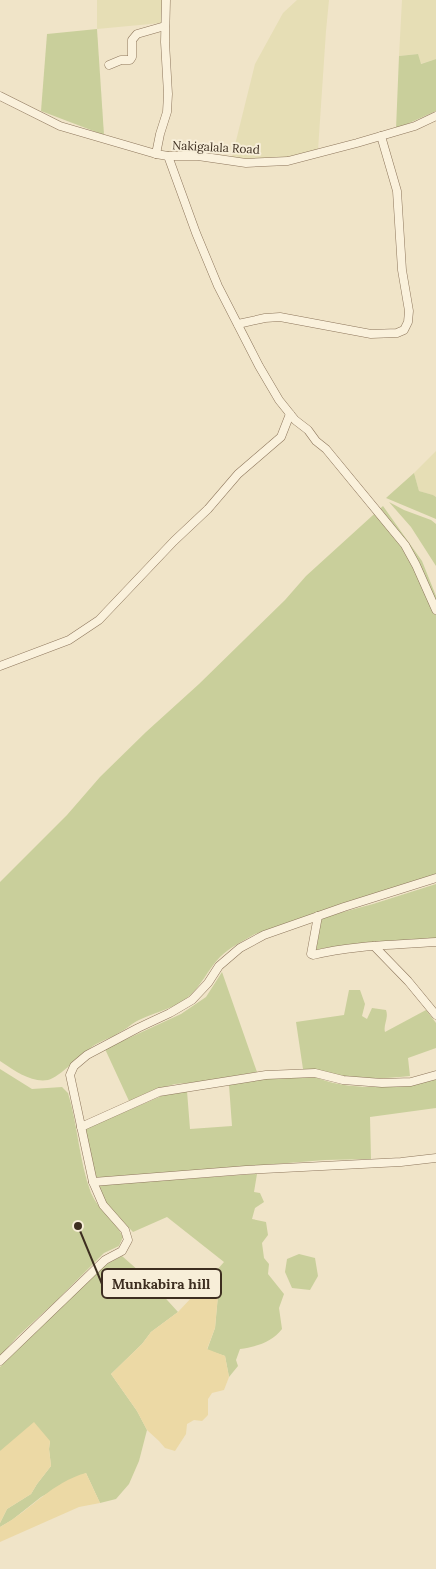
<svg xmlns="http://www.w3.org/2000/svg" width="436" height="1569" viewBox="0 0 436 1569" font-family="Lora,serif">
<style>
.farmland{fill:#e6deb5}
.green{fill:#c9cf9b}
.sand{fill:#ecd9a5}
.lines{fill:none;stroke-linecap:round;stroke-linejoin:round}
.minor-casing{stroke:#8d765c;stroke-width:9}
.minor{stroke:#faf1dc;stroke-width:8}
.labels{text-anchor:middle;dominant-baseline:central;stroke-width:4;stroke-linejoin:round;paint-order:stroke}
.street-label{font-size:12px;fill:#3d2e20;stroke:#f7eed8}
.leader{fill:none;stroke:#3d2e20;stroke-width:2}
.callout-dot{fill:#3d2e20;stroke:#f7eed8;stroke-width:2}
.callout{fill:#f7eed8;stroke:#3d2e20;stroke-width:2}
.callout-label{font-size:14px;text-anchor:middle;font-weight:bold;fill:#3d2e20}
</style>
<rect width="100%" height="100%" fill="#f0e4c8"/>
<g class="farmland">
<polygon points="97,0 163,0 161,23 97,29"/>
<polygon points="297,0 329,0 326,31 318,150 256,164 231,161 255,64 283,13"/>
<polygon points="402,0 436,0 436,59 420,64 417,54 399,56"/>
<polygon points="436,451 436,497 433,495 419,491 414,473"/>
</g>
<g class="green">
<polygon points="97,29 104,135 41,111 47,34"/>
<polygon points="418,54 421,64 436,59 436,111 396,129 399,56"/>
<polygon points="414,473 419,491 433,495 436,497 436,519 386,498"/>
<polygon points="389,502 404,510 431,520 436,524 436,566 411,527"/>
<path d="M383,506L422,561L436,596V874L255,934C243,941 230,947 220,957C208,969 201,987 187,998C173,1009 155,1012 139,1020C132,1023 127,1029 120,1032C112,1038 102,1040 93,1046C81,1054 60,1077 48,1080C32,1083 15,1071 3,1063L0,1061V882L67,815L100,777L146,732L199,684L285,600L306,576Z"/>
<polygon points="436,884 436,938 378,942 323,948 316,951 321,918 373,904"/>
<polygon points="222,972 257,1072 200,1082 175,1084 153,1090 129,1101 105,1049 181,1014 206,997"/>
<path d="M349,990H360L365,1004L362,1016L367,1019L372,1008L386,1010C389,1018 383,1025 385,1032L426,1010L436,1023V1048L408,1058L410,1076C389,1078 366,1080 344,1077C330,1075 317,1069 303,1069L296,1022L344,1015Z"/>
<path d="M0,1069L32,1089L62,1087L68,1093C78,1126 79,1161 91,1193C98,1210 115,1220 123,1237L119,1246L104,1253L57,1300L18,1336L0,1356Z"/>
<path d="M312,1076C321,1079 330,1083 339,1084C371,1090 404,1087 436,1078V1108L370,1117L371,1159L325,1160L95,1179L85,1129L164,1095L187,1091L190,1129L232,1126L229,1085L270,1077Z"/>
<path d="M257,1174L254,1192L260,1193L264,1202L255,1208L252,1219L266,1222L268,1235L262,1243L264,1258L269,1264L268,1274L284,1294L279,1308L282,1329C272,1342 256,1347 240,1349L236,1360L238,1366L229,1377L225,1356L207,1350L215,1328L218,1295L209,1279L224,1262L167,1217L133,1232L108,1206L97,1185Z"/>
<polygon points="299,1254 315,1258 318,1276 310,1290 292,1288 285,1272 287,1259"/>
<polygon points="122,1256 148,1279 178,1312 151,1332 142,1344 111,1374 137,1411 147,1430 139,1461 129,1484 116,1499 100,1503 86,1473 41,1497 12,1520 0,1527 0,1523 7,1509 31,1494 37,1484 51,1466 49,1449 50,1441 0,1451 0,1367 103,1266"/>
</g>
<g class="sand">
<polygon points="209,1279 218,1295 215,1328 207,1349 225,1356 229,1377 224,1390 212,1393 208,1399 208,1415 202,1421 194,1420 187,1424 186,1434 175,1451 165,1448 159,1441 147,1430 137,1411 111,1374 142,1344 151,1332 178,1312"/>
<polygon points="34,1422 50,1441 49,1449 51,1466 37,1484 31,1494 7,1509 0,1523 0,1451"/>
<path d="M86,1473L100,1503L79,1507L0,1542V1527C30,1511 52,1482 86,1473Z"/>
</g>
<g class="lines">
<defs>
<g id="minor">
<polyline points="109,65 121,60 130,60 132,57 132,40 137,34 165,26"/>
<polyline points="0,96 60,126 156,154 168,156 198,156 246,163 288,161 357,143 415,126 436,116"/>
<polyline points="156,154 160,134 167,112 168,94 165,42 166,0"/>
<polyline points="168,156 196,233 218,286 259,366 279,400 295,420 308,430 316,441 326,449 405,545 416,565 436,610"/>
<polyline points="238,324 265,318 280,317 371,334 397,333 404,330 408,322 409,311 402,270 397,191 381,136"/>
<polyline points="0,666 69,640 99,620 174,541 208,509 238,474 281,437 290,414"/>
<path d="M318,916L311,954L313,955C353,945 395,945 436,942"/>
<polyline points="374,946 408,981 436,1015"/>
<polyline points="81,1127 159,1092 266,1075 315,1073 343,1080 382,1083 411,1082 436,1075"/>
<polyline points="93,1182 246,1170 401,1162 436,1158"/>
<polyline points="0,1361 105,1260 122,1251 128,1240 125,1230 103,1205 93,1182 70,1075 74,1066 87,1055 138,1028 170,1013 192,1000 208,983 219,966 240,948 264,935 344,907 436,878"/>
</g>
</defs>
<use href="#minor" class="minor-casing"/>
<use href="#minor" class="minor"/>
</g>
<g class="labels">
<g class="street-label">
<text transform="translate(216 147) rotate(3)">Nakigalala Road</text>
</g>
</g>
<path class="leader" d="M78 1226L102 1284"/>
<circle class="callout-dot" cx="78" cy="1226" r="5"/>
<rect class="callout" x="102" y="1269" width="119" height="29" rx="5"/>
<g class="callout-label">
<text x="161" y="1289">Munkabira hill</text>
</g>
</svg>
